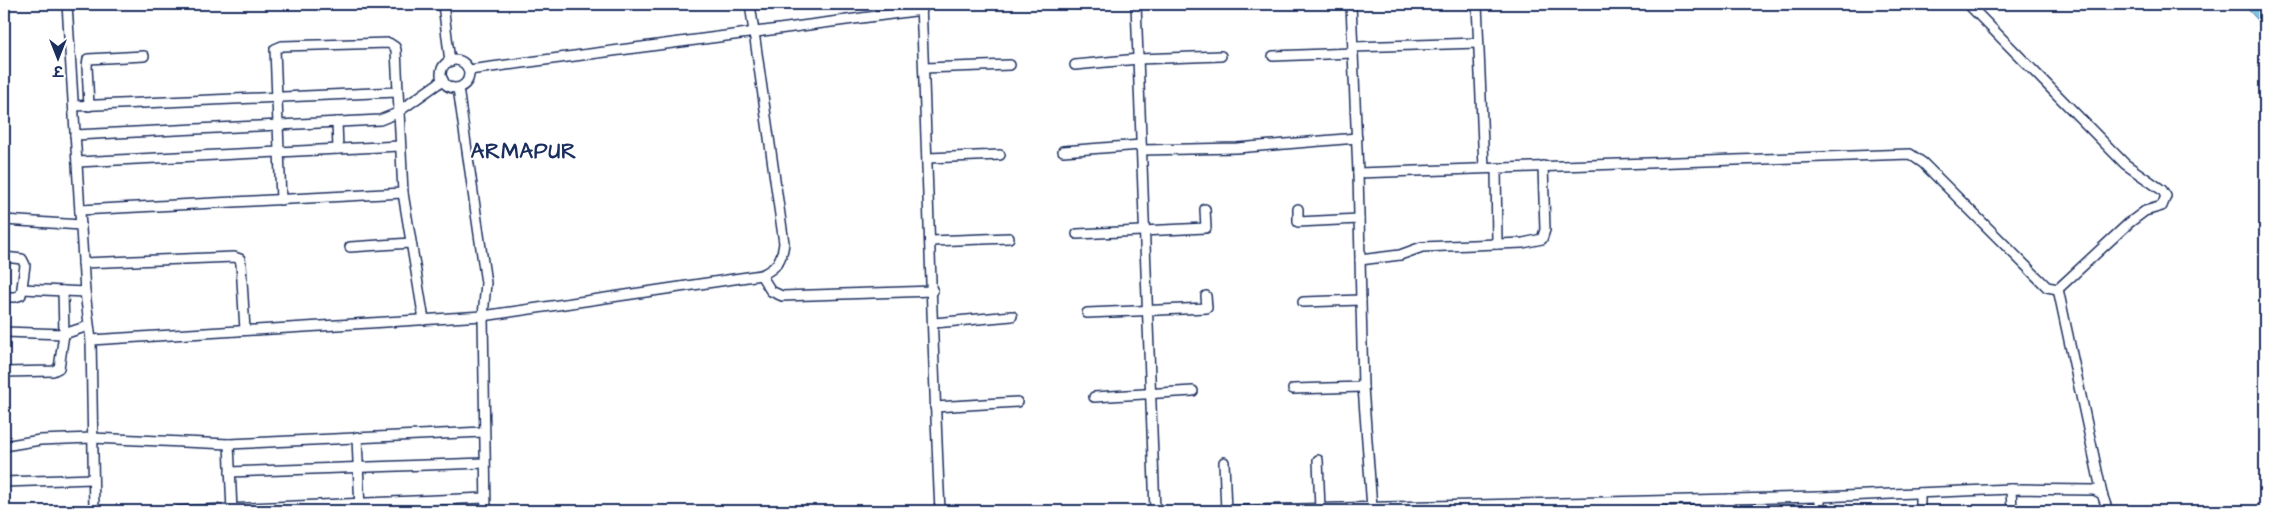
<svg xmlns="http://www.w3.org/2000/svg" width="2269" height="515" viewBox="0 0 2269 515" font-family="'Architects Daughter','Playpen Sans Deva',sans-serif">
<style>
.water{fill:url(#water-waves);stroke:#5989ae}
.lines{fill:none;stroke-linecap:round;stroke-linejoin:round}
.street-casing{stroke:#1b2f5e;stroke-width:12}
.street{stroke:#fff;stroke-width:9}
.labels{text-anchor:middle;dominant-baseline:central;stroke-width:4;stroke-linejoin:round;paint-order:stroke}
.district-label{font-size:21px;font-weight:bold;letter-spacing:1px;fill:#1b2f5e;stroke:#fff}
</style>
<defs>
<pattern id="water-waves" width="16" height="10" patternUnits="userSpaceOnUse" patternTransform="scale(1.25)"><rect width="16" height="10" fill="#82c5e3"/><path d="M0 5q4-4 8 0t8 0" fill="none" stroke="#6aa0bb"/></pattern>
</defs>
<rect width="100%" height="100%" fill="#fff"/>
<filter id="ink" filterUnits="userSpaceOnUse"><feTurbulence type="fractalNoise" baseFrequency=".02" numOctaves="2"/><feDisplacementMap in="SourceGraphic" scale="10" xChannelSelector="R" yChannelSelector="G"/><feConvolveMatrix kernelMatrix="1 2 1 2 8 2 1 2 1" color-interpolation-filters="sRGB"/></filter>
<g filter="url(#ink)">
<polygon class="water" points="2243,4 2265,4 2265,28"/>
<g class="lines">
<defs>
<g id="street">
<polyline points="67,4 85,292 91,340 94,511"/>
<polyline points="443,4 450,62"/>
<path d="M921,4C928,173 932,342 940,511"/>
<polyline points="1136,4 1155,511"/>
<polyline points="1351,4 1358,173 1363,387 1372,508"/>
<polyline points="1477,4 1484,168"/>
<polyline points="1353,47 1478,43"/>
<polyline points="1273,56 1353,53"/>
<circle cx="455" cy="74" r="14"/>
<polyline points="1075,65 1138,59 1221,56"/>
<polyline points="924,68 1010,65"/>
<polyline points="469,70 922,10"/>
<polyline points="458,88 486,283 483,316 486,511"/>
<polyline points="74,106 397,92"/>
<polyline points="89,106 87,66 88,59 144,56"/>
<polyline points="337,122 338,149"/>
<polyline points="75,135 380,120 395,114 443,80"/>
<polyline points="1142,150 1237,148 1357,138"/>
<polyline points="1063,151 1141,145"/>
<polyline points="928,158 1000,155"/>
<polyline points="77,162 400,146"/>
<polyline points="1496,168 1497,244"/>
<polyline points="1358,173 1910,154 1923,163 2047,287 2058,289 2129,223 2145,211 2162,206 2166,196 2162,190 2125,164 1968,4"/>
<polyline points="281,200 275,49 282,46 389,43 395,47 396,50 403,193 424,320"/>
<polyline points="1298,209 1298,222 1359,219"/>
<polyline points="80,210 403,193"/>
<polyline points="4,220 81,225"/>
<polyline points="1077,234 1206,228 1205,209"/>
<polyline points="931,241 1009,238"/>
<polyline points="350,247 411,243"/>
<polyline points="4,257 22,259 25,265 21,295 15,297 4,297"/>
<polyline points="1360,260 1400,255 1422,247 1523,243 1542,239 1545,230 1543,166"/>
<polyline points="83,263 234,257 240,259 241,264 245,330"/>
<polyline points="761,275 771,291 782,296 933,291"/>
<polyline points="23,289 85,292"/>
<polyline points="2058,289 2102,494"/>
<polyline points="1303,302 1361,300"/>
<polyline points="1087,313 1207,308 1206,296"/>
<polyline points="934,323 1012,316"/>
<polyline points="4,332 64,334 88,326"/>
<path d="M91,340L483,316L761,275C776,269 782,260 784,243L750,4"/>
<polyline points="4,372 53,371 59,368 64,334 63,291"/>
<polyline points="1293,389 1363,387"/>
<polyline points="1094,397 1193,391"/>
<polyline points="935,407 1017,402"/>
<polyline points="357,437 360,511"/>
<polyline points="229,444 232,511"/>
<polyline points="4,446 40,440 92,438 229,444 483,432"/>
<polyline points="1318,460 1320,509"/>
<polyline points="1224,462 1226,511"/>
<polyline points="230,472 484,463"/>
<polyline points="4,482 93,479"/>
<polyline points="2011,489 2012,511"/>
<polyline points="1920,493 1920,511"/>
<polyline points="1820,497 1820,511"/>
<polyline points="1729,499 1729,511"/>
<polyline points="179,511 485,498"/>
<polyline points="1214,511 1820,497 2011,489 2094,490 2102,494 2108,511"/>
</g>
</defs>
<use href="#street" class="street-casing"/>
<use href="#street" class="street"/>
</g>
</g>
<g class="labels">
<g class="district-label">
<text x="524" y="151">ARMAPUR</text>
</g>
</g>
<rect width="2269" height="515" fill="none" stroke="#fff" stroke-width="20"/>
<rect x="10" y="10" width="2249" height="495" fill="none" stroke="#1b2f5e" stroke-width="2" filter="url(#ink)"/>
<g transform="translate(58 58) rotate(180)" stroke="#ffffff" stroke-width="4" paint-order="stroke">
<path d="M0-4L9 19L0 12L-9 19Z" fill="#1b2f5e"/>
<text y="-8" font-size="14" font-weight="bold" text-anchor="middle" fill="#1b2f5e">उ</text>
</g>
</svg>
